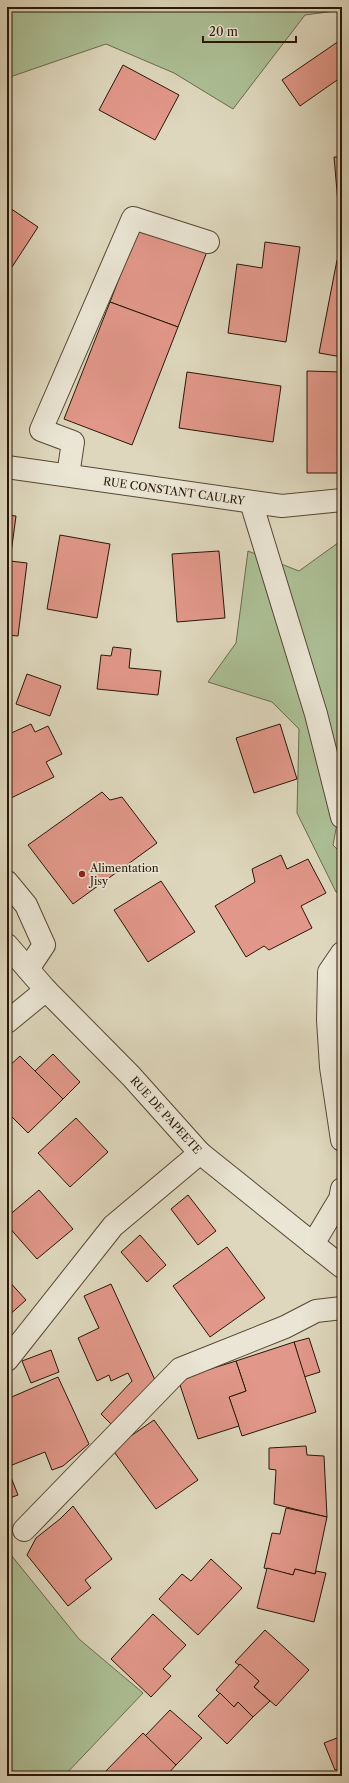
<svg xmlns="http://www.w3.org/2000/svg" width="349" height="1783" viewBox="0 0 349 1783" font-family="'Libre Caslon Text',serif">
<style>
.green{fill:#acbf95;stroke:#6b6b4e}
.building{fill:#e19789;stroke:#2a1706}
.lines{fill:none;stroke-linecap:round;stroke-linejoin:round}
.minor-casing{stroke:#574734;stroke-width:24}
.minor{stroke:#eae5d4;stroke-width:22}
.poi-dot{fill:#8f2418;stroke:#eae5d4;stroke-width:1.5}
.labels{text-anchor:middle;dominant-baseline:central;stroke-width:3.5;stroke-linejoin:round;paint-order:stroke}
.street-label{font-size:11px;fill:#2a1706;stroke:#eae5d4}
.poi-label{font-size:11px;fill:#2a1706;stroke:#eae5d4;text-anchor:start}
</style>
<rect width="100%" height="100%" fill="#ded7bd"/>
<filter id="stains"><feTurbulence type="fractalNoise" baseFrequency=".005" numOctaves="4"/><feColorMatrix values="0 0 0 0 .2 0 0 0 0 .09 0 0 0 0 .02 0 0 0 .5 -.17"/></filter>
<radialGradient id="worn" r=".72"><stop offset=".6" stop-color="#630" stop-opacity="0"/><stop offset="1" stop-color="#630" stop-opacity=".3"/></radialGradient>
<g class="green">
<polygon points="16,7 342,7 342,10 305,15 233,109 174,73 106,44 7,78 7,15"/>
<polygon points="342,540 342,797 333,845 342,854 342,896 336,892 297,813 299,729 272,702 208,682 236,643 248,551 299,571"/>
<polygon points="7,1550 79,1639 143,1693 64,1776 7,1776"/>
</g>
<g class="building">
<polygon points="342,39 342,81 340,78 300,106 282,80"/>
<polygon points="123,65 179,95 155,140 99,110"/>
<polygon points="334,157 342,157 342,226 340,226"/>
<polygon points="7,206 38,227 12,267 7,264"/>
<polygon points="140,224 208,249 178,327 110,302"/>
<polygon points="265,242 300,247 286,342 228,333 237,264 262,268"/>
<polygon points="337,260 342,261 342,357 319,353"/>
<polygon points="110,302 178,327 132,445 64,419"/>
<polygon points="307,371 342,372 342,473 307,473"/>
<polygon points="187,372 281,386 273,442 179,428"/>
<polygon points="7,515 16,516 10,561 27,563 18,636 7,635"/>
<polygon points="60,535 110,544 97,618 47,609"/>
<polygon points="219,551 225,618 177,622 172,554"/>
<polygon points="113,647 131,649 129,668 161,671 158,695 97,689 101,655 111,656"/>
<polygon points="27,674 61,686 50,716 16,704"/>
<polygon points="31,724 35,732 48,726 62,754 46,762 54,777 7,800 7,735"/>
<polygon points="280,724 297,779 254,793 236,738"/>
<polygon points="102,792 110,800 122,797 157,843 73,904 28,845"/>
<polygon points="281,855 287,869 308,859 326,893 301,906 312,928 269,950 264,946 246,957 215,906 255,882 252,869"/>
<polygon points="161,881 195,932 148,962 114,910"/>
<polygon points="53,1054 80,1082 63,1099 35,1071"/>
<polygon points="20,1056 63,1099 28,1133 7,1112 7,1068"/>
<polygon points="76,1118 108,1152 70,1187 38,1153"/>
<polygon points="39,1190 73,1229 37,1259 7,1225 7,1217"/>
<polygon points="188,1195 216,1231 198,1245 171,1209"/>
<polygon points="140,1235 166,1265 147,1282 121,1252"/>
<polygon points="227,1247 265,1298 210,1337 173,1286"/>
<polygon points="7,1279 26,1300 7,1317"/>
<polygon points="111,1284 155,1380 112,1425 101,1414 132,1381 128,1373 111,1381 109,1375 97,1381 78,1338 99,1328 84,1296"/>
<polygon points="309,1338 320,1372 304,1377 294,1342"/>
<polygon points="294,1342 316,1412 242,1436 229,1397 246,1391 236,1361"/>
<polygon points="51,1350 59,1372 31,1383 22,1361"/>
<polygon points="236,1361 246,1391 229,1397 239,1426 198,1439 178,1379"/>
<polygon points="58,1377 89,1444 63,1466 52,1470 45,1452 7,1467 18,1495 7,1499 7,1399"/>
<polygon points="154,1420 198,1480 156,1509 112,1449"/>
<polygon points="306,1446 307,1455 324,1456 327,1517 274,1504 276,1470 269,1469 269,1448"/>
<polygon points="73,1506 112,1559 85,1580 91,1588 68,1606 27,1555 36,1538 60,1519"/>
<polygon points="286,1508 327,1517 315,1574 295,1569 293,1575 264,1568 272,1533 280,1534"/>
<polygon points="211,1559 242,1588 198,1635 159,1599 182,1574 191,1581"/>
<polygon points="267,1568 293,1575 295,1569 315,1574 316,1571 326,1573 314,1622 257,1608"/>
<polygon points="153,1614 186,1645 163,1669 171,1676 151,1697 111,1659"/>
<polygon points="265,1630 309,1670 276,1706 254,1687 259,1681 235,1662"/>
<polygon points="240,1664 259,1681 254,1687 270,1701 253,1717 238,1702 234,1707 216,1690"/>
<polygon points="220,1693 234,1707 238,1702 253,1717 227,1744 198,1716"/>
<polygon points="170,1710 202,1738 176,1765 145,1736"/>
<polygon points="143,1733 176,1765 166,1776 101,1776"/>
<polygon points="342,1736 342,1767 335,1770 324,1743"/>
</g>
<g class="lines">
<defs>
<g id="minor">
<polyline points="7,467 282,506 342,500"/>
<polyline points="68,475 73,442 41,430 133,218 208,242"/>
<polyline points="251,502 316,714 342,817"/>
<polyline points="7,882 26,905 44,945 28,969"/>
<polyline points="7,945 46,990 131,1076 200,1153 342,1267"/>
<polyline points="342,953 329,972 328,1020 331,1067 342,1140"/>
<polyline points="7,1022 46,990"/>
<polyline points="313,1244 340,1199 342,1189"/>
<polyline points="7,1360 113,1226 200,1153"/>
<polyline points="24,1530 180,1369 285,1327 316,1311 342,1308"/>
</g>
</defs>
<use href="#minor" class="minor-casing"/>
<use href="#minor" class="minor"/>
</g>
<circle class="poi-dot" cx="82" cy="874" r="4"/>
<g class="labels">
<g class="street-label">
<text transform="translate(174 491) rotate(8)">RUE CONSTANT CAULRY</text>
<text transform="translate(166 1115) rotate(48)">RUE DE PAPEETE</text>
</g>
<g class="poi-label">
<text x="90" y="868">Alimentation<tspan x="90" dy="13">Jisy</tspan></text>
</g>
</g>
<rect width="349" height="1783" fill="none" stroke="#ded7bd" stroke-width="24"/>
<rect x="8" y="8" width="333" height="1767" fill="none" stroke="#2a1706" stroke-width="2"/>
<rect x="12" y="12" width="325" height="1759" fill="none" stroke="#2a1706"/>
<path d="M203 36v6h93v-6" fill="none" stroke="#2a1706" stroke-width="2"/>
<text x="209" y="36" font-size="12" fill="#2a1706" stroke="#eae5d4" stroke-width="3" paint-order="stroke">20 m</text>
<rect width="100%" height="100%" filter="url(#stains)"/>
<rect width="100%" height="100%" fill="url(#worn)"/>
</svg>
